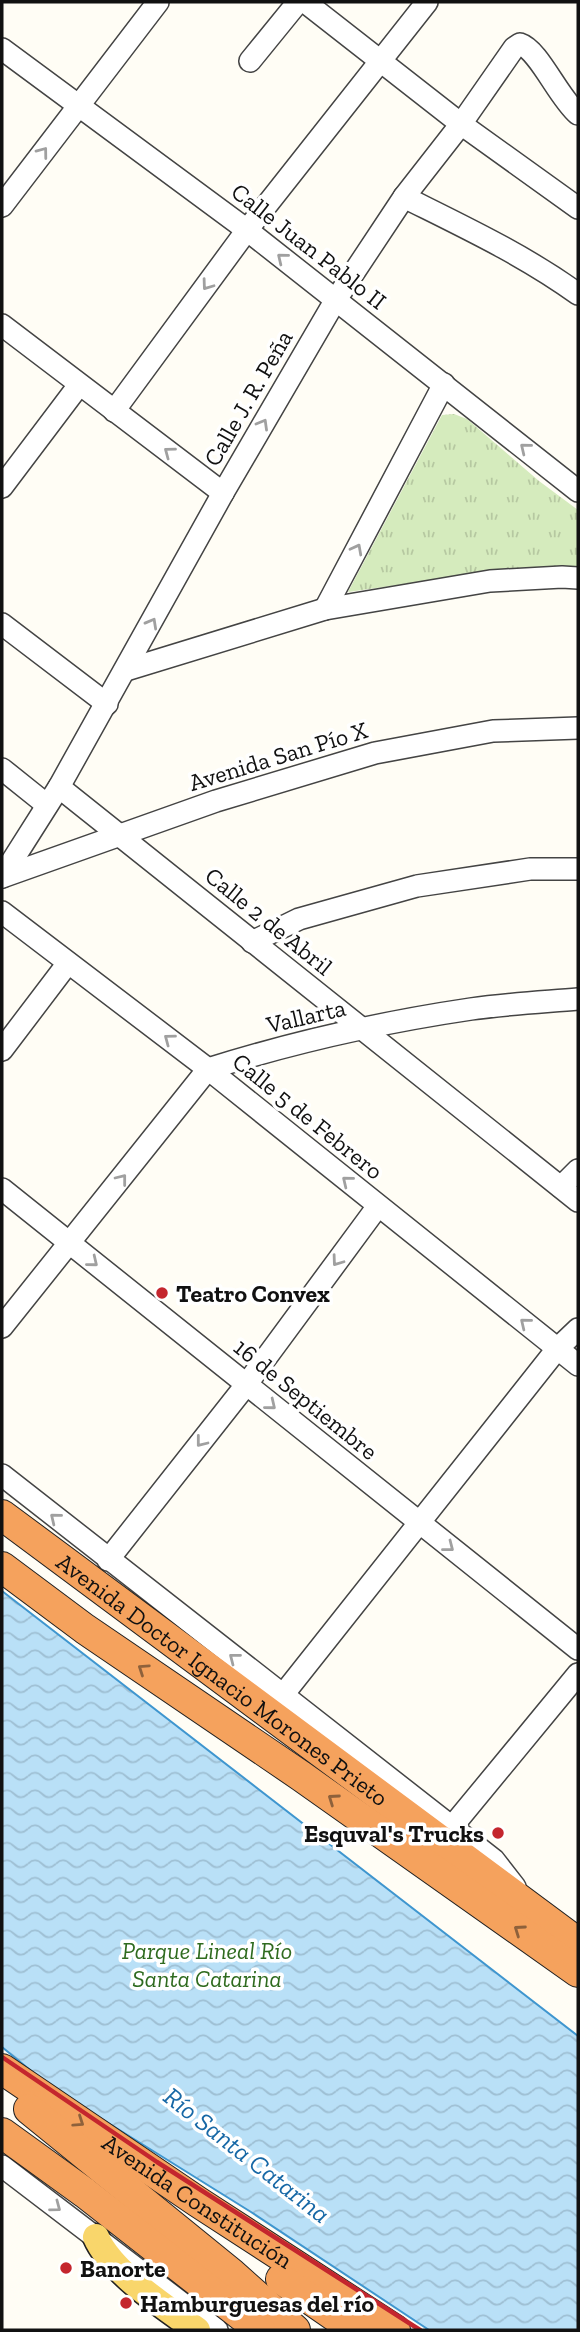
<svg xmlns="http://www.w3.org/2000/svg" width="580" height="2332" viewBox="0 0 580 2332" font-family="'Zilla Slab',serif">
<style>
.park{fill:url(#park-tufts)}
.water{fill:url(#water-waves);stroke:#3f96cf;stroke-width:2}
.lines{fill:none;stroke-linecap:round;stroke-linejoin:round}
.minor-casing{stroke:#444;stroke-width:24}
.major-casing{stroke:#222;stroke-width:29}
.highway-casing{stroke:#222;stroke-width:32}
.minor{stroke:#fff;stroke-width:21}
.major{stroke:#f9d66b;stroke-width:26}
.highway{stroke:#f5a25d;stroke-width:30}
.rail{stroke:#c4262e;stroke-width:4.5}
.oneway{stroke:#a0a0a0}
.oneway2{stroke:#8e613b}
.poi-dot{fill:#c4262e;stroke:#fff;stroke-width:2.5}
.labels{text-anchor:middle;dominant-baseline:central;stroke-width:7;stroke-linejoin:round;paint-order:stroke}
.street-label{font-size:24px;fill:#111;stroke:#fff}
.poi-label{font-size:24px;font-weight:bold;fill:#111;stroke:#fff;text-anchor:start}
.park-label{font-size:24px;font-style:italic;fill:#2f6b1f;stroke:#fff}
.water-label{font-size:26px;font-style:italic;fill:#1768a6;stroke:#fff}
</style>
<defs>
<pattern id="park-tufts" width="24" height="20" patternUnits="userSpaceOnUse" patternTransform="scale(1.75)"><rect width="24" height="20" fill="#d5ebbd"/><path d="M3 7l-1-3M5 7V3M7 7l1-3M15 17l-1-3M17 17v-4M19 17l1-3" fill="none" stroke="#b6c8a1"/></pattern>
<pattern id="water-waves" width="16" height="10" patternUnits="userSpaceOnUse" patternTransform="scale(1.75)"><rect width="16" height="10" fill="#b9e0f7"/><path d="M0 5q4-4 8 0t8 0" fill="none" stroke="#9ebfd3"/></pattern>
</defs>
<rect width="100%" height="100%" fill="#fffdf5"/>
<polygon class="park" points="454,414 467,419 539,481 578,510 578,568 519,568 348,592 442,415"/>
<polygon class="water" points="2,1591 578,2036 578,2330 429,2330 251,2212 52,2088 2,2047"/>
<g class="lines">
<defs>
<g id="minor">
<polyline points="305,2 461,124 578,208"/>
<polyline points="2,49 247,230 578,491"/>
<polyline points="250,61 298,2"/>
<path d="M404,197C464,227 524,255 578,294"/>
<polyline points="2,206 158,2"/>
<polyline points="2,325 223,493"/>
<polyline points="114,411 247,230 427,2"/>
<polyline points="2,487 79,385"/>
<polyline points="325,609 444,384"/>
<polyline points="2,624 107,704"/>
<polyline points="126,670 325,609 490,581 562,577 578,578"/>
<polyline points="2,769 47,805"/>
<polyline points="59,787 578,1201"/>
<path d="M2,877L59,787L223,493L335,301L404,197L461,124L514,48L520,44C539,50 558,97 578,114"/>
<polyline points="2,877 216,801 375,753 493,731 578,728"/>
<polyline points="2,912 208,1069 578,1365"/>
<polyline points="252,942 299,919 417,886 530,869 578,869"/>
<polyline points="2,1050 68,963"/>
<polyline points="561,1187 578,1170"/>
<polyline points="2,1189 578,1649"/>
<path d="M2,1327L208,1069C294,1042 383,1022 471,1009C506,1004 543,1002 578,999"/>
<polyline points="2,1475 494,1860 515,1887"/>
<polyline points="108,1560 246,1385 378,1206"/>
<polyline points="282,1696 557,1349 578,1329"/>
<polyline points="451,1828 578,1674"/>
<polyline points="2,2166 217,2330"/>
</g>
<path id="major" d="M96,2237C111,2272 166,2308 197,2330"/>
<g id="highway">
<path id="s1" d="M2,1515L578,1943"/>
<polyline points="2,1567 85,1629 301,1776 578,1972"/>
<path id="s2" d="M2,2069L198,2202L395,2330"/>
<polyline points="29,2109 232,2274 295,2330"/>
<polyline points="2,2133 85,2193 260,2330"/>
<polyline points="281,2279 355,2330"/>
</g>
</defs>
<use href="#minor" class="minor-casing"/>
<use href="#major" class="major-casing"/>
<use href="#highway" class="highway-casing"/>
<use href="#minor" class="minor"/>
<use href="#major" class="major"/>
<use href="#highway" class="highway"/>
<polyline class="rail" points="2,2057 157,2162 420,2330"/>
</g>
<defs><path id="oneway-chevron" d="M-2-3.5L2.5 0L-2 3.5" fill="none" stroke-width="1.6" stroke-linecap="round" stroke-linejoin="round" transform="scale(1.75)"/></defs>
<g class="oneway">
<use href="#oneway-chevron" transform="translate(43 152) rotate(-53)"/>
<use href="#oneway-chevron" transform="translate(282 258) rotate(-141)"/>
<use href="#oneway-chevron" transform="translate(207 285) rotate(126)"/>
<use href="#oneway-chevron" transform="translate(263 424) rotate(-60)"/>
<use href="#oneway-chevron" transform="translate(525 448) rotate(-141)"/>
<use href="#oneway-chevron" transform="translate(169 452) rotate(-143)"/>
<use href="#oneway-chevron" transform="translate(357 549) rotate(-62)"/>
<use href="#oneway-chevron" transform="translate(152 623) rotate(-61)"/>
<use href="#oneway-chevron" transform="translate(169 1039) rotate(-143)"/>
<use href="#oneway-chevron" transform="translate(122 1179) rotate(-52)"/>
<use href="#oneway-chevron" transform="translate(347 1181) rotate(-141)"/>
<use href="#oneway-chevron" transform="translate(337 1261) rotate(126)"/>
<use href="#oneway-chevron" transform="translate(93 1262) rotate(39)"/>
<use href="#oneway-chevron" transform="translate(525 1323) rotate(-141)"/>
<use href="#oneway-chevron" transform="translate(271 1405) rotate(39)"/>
<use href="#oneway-chevron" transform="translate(201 1442) rotate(128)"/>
<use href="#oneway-chevron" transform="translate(55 1518) rotate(-141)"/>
<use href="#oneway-chevron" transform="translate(449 1547) rotate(38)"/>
<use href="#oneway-chevron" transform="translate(234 1658) rotate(-142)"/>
<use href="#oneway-chevron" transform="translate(56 2207) rotate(37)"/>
</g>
<g class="oneway2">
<use href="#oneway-chevron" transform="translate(143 1669) rotate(-146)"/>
<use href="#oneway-chevron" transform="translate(333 1799) rotate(-145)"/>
<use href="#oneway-chevron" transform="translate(519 1930) rotate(-145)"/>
<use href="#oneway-chevron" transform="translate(79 2122) rotate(34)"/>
</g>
<g class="poi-dot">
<circle cx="162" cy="1293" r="7"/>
<circle cx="498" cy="1833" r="7"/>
<circle cx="66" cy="2268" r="7"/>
<circle cx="126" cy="2303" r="7"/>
</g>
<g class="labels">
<g class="street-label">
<text transform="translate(309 246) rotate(38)">Calle Juan Pablo II</text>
<text transform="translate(248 398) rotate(-60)">Calle J. R. Peña</text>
<text transform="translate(278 756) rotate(-17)">Avenida San Pío X</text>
<text transform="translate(269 921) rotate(39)">Calle 2 de Abril</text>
<text transform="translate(306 1016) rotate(-13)">Vallarta</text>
<text transform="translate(308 1116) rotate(39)">Calle 5 de Febrero</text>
<text transform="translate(306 1399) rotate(39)">16 de Septiembre</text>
<text stroke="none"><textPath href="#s1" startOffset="275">Avenida Doctor Ignacio Morones Prieto</textPath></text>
<text stroke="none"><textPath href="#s2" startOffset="236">Avenida Constitución</textPath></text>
</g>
<g class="poi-label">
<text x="176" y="1293">Teatro Convex</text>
<text x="484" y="1833" text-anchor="end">Esquval's Trucks</text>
<text x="80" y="2268">Banorte</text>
<text x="140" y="2303">Hamburguesas del río</text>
</g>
<g class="park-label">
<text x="207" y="1950">Parque Lineal Río<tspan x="207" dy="28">Santa Catarina</tspan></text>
</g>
<g class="water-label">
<text transform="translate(247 2155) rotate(38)">Río Santa Catarina</text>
</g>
</g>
<rect width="580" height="2332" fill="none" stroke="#111111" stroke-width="7"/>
</svg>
